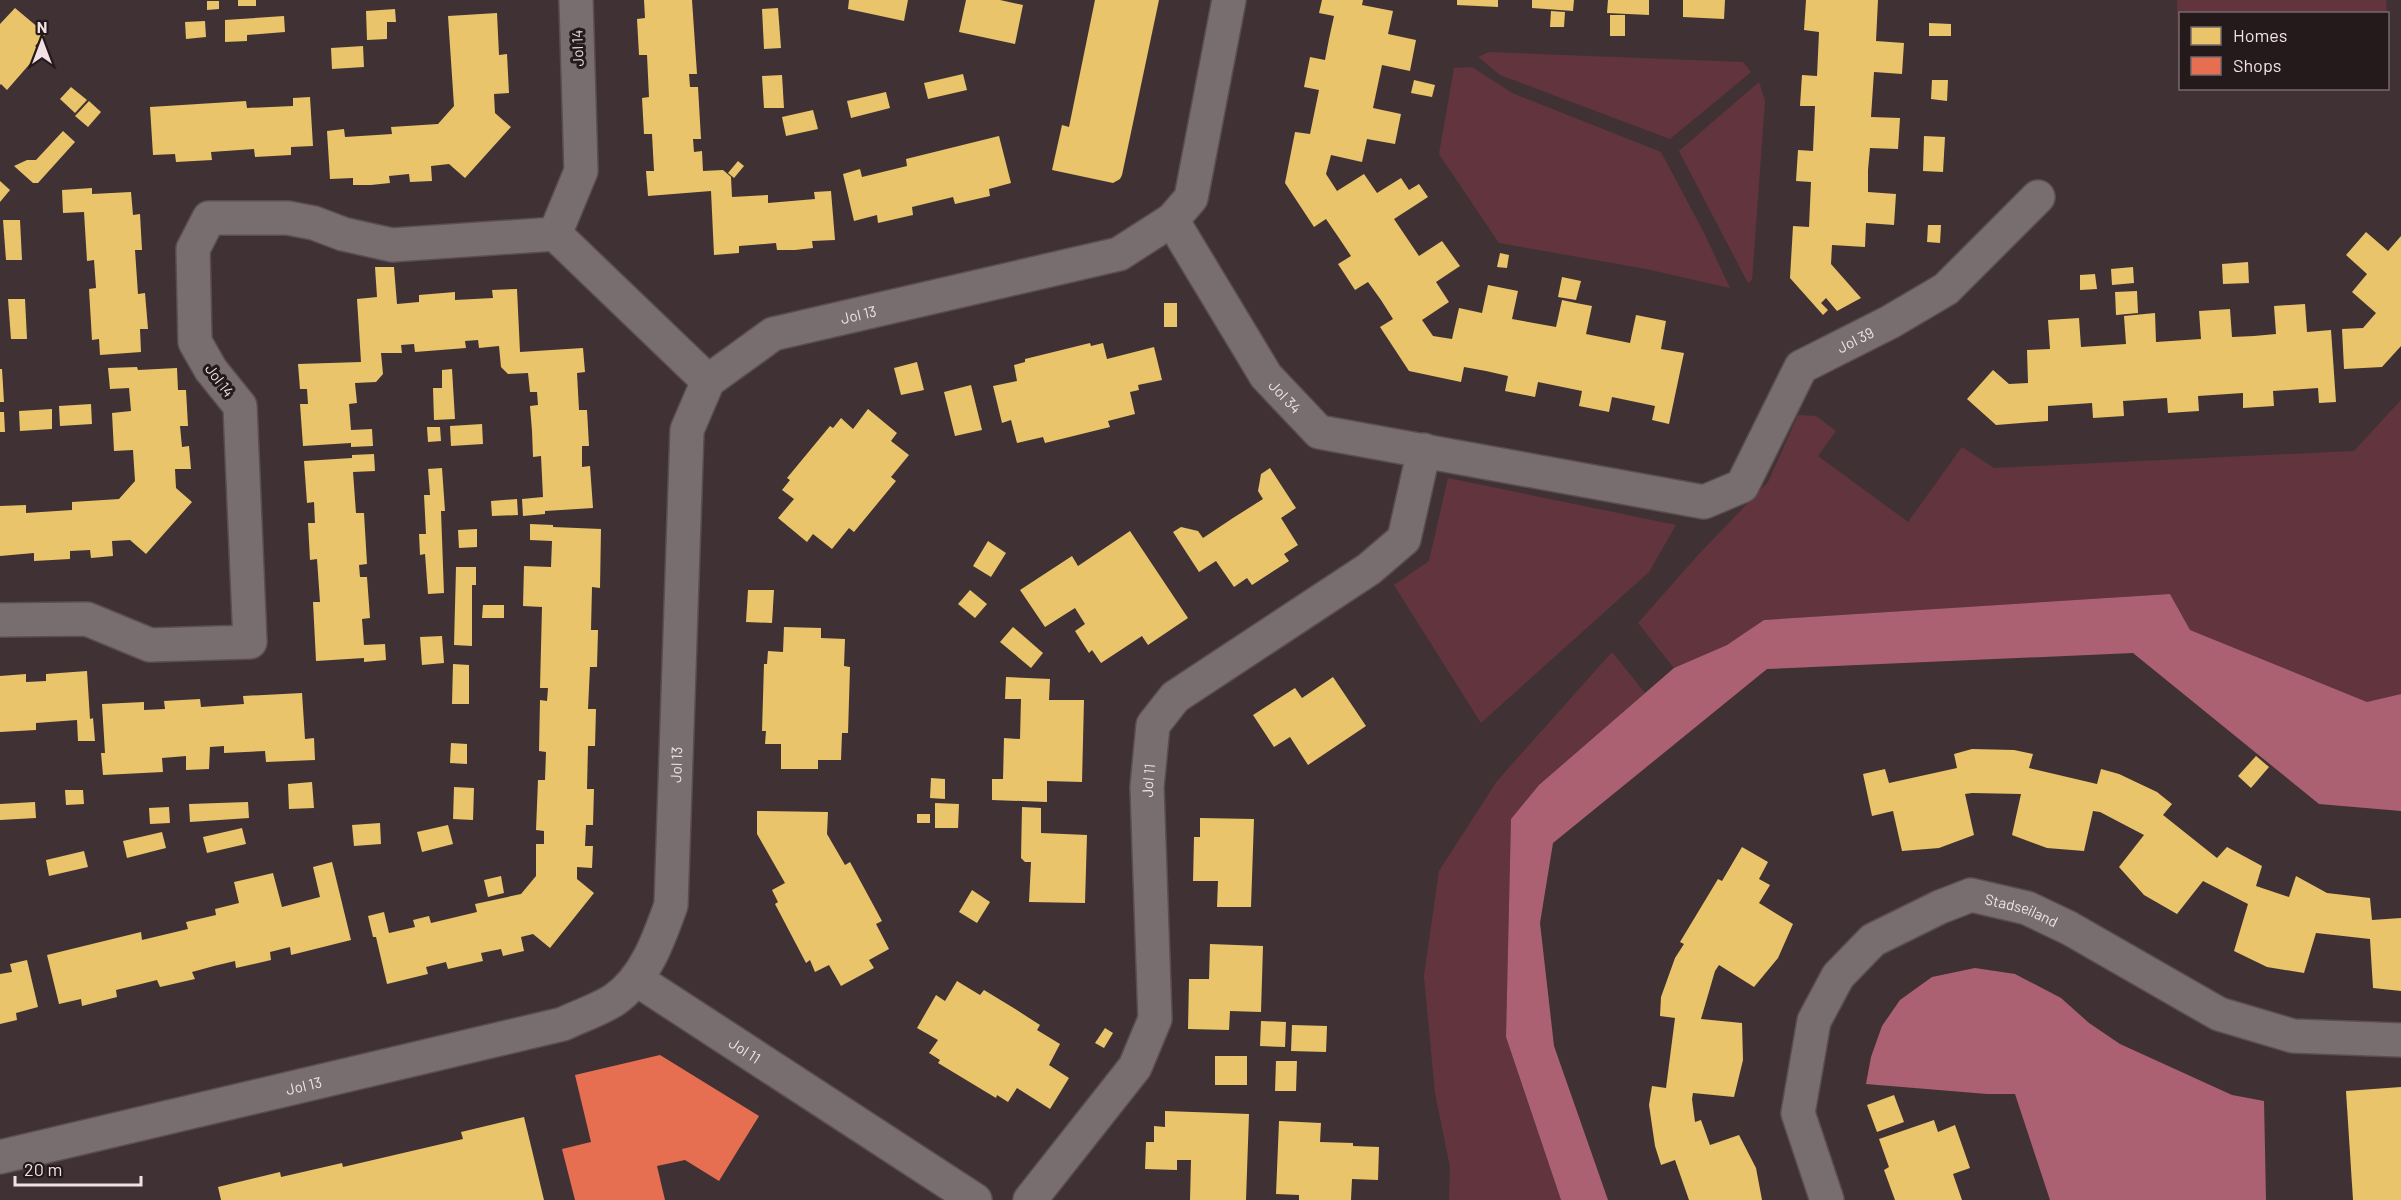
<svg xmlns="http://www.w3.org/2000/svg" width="2401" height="1200" viewBox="0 0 2401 1200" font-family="Barlow,sans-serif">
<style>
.green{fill:#62353e}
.water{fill:#ac6172}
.homes{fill:#e9c46a}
.shops{fill:#e76f51}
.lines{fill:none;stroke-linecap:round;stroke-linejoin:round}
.minor-casing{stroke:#5b4e51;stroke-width:36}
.minor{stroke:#786e70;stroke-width:33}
.labels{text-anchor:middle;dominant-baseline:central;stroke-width:6;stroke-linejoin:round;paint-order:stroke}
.street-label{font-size:15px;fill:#f2e1e4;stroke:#24191b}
</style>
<rect width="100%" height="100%" fill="#403234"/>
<g class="green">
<polygon points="2177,0 2386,0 2387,13 2180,14 2180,41 2178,41"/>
<polygon points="1489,52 1743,62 1751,72 1670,139 1500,75 1478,57"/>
<polygon points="1472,67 1512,93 1661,152 1704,233 1730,288 1646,269 1499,243 1439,154 1454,68"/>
<polygon points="1759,82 1765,101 1752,280 1748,283 1679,151"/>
<polygon points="2401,400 2401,694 2367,702 2190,630 2170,594 1764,620 1727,645 1674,668 1638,623 1698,555 1768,482 1798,415 1816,416 1836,431 1818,456 1908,522 1962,447 1994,468 2354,451"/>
<polygon points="1448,478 1676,525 1649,572 1481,723 1394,585 1429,561"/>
<polygon points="1612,652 1645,693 1539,785 1511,819 1506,1037 1561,1200 1449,1200 1450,1167 1435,1093 1424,976 1439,871 1497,781"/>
</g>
<g class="water">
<polygon points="2170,594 2190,630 2367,702 2401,694 2401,811 2319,804 2133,653 1767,669 1553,843 1540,923 1554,1046 1608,1200 1561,1200 1506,1037 1511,819 1539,785 1674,668 1727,645 1764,620"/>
<polygon points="1975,968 2015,974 2061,998 2089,1023 2120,1044 2232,1095 2264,1101 2266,1200 2050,1200 2015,1094 1987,1094 1866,1084 1871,1057 1882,1026 1900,1000 1932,977"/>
</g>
<g class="homes">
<rect x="238" y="0" width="18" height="6"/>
<polygon points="644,0 692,0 697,74 689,74 690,87 698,87 701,139 693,139 694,152 702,151 703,171 723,170 731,177 732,197 768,195 768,203 815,199 814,192 831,191 835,240 812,241 813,248 795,250 777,250 776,243 739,246 739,253 714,255 711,191 648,196 646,171 654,171 652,134 644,134 642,98 649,97 647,55 639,55 637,19 645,18"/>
<polygon points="849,0 908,0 904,21 848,9"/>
<polygon points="966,0 1000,0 1023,5 1015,44 959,32"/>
<polygon points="1095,0 1159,0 1122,175 1120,179 1113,183 1052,170 1062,125 1069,127"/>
<polygon points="1322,0 1363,0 1362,5 1393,11 1388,34 1416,40 1410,71 1382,65 1373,108 1401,114 1395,144 1367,139 1362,162 1331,155 1326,174 1337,191 1364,174 1377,193 1401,178 1409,190 1419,184 1428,197 1394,219 1419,256 1442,241 1460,266 1436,282 1449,302 1422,320 1433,336 1452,339 1459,308 1482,313 1488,285 1518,291 1512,319 1556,327 1562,300 1576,303 1592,306 1586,334 1630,343 1636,315 1666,321 1661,349 1684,353 1669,424 1652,420 1655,406 1612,397 1609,412 1579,406 1582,391 1538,382 1535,397 1505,391 1508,376 1486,371 1464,367 1461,382 1409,371 1380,327 1393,319 1381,300 1368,282 1355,290 1338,264 1351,256 1339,238 1326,219 1314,227 1285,183 1295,132 1310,134 1319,90 1304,87 1310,57 1325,60 1329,39 1334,16 1319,13"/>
<polygon points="1457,0 1498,0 1498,7 1457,5"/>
<polygon points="1532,0 1574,0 1573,11 1532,8"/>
<polygon points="1608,0 1649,0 1649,15 1607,13"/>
<polygon points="1683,0 1725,0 1724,19 1683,17"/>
<polygon points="1806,0 1878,0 1876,41 1904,43 1902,74 1874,72 1871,117 1900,118 1898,149 1870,148 1868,170 1868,192 1896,194 1894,225 1866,223 1865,247 1832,245 1831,264 1861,298 1837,311 1826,298 1821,303 1828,310 1823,315 1790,278 1793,226 1809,227 1811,182 1796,181 1798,150 1813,151 1815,106 1800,106 1802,75 1817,76 1819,32 1804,30"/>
<polygon points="207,1 219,1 219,9 207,10"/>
<polygon points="15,8 46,34 35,46 41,51 7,90 1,84 0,85 0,24"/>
<polygon points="778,8 781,48 764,49 762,9"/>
<polygon points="395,9 396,22 387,22 387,39 367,40 366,11"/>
<polygon points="1551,11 1565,12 1564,27 1550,27"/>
<polygon points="497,13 499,55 507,54 509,93 494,94 495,113 511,127 465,178 449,164 431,166 432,181 410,182 409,174 389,176 390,183 371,185 353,185 353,178 330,179 327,131 344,129 345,137 392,134 391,127 438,124 454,106 448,16"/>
<rect x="1610" y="15" width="15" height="21"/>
<polygon points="284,16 285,32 247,35 247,41 225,42 225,20"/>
<polygon points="205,21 206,37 186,39 185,22"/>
<polygon points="1929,23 1951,24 1951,36 1929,36"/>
<polygon points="363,46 364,67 332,69 331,48"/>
<polygon points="963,74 967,90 928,99 924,83"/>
<polygon points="782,75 784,108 764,108 762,76"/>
<polygon points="1414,80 1435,85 1432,97 1411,93"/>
<polygon points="1932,80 1948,80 1947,101 1931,99"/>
<polygon points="71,87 87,100 75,113 60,99"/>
<polygon points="886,92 890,108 851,118 847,101"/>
<polygon points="310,97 313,146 291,147 291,155 255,157 254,149 211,152 212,160 176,162 175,154 153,155 150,107 246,101 247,108 293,106 293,98"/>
<polygon points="89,101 101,112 88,127 75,116"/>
<polygon points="813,110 818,129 786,136 782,117"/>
<polygon points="63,131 75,142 38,183 33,183 14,166 27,160 36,160"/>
<polygon points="999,136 1011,183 989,189 990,196 955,204 953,197 912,207 913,215 878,223 877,215 854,221 843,174 860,169 862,177 907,166 906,159"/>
<polygon points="1924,136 1945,137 1943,172 1923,171"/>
<polygon points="738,161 744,166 734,178 728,173"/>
<polygon points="0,181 10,190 0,202"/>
<polygon points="92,188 92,194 131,192 133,215 140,214 142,250 135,250 138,294 145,293 148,329 140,329 141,352 100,355 99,339 92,340 89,289 96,288 94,260 87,261 84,212 63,213 62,190"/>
<polygon points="3,220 20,220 22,260 6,260"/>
<polygon points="1928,225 1941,225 1940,243 1927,242"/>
<polygon points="2366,232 2388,251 2401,236 2401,346 2382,367 2344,369 2342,329 2363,328 2376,313 2352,292 2367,274 2346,255"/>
<polygon points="1500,253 1509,255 1507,268 1497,267"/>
<polygon points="2248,262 2249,283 2223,284 2222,264"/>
<polygon points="375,267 394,267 397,304 419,302 419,295 455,292 455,300 493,298 492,290 517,289 520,352 583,348 585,372 577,373 579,410 587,410 589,446 582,446 582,467 590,466 593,508 545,511 545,514 523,516 522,499 543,497 541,456 533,457 532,431 530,406 538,405 537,392 530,392 528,373 508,374 501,367 499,346 479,348 478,340 465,341 466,348 415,352 414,344 401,345 402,353 381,353 383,374 376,382 355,383 357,403 349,404 351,430 372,429 373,446 351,447 351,443 303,446 300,404 308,404 307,389 300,389 298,364 361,362 357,299 377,297"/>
<polygon points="2133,267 2134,283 2112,285 2111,269"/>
<polygon points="2095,274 2097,289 2080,290 2080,275"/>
<polygon points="1562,277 1581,281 1576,300 1558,297"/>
<polygon points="2137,291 2138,313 2116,315 2115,292"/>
<polygon points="8,299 25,299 27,339 11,339"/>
<rect x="1164" y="303" width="13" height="24"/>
<polygon points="2305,304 2307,332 2331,330 2336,402 2319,403 2318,388 2273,391 2274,406 2258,407 2243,408 2243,393 2198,396 2199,411 2183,412 2168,413 2167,398 2123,401 2124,416 2093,418 2092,403 2048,406 2048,421 1996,425 1967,399 1993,370 2009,384 2028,383 2027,350 2050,349 2048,320 2079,318 2081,347 2126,344 2124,316 2155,313 2156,342 2201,339 2199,311 2230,309 2232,337 2254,336 2276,334 2274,306"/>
<polygon points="1090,343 1091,346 1103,343 1107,359 1154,347 1162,380 1138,385 1139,390 1130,392 1135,414 1108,421 1110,427 1045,443 1043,437 1017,443 1011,420 1002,423 993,386 1017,381 1014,365 1025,362 1025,359"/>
<polygon points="917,362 924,390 901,395 894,368"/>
<polygon points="137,367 138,370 177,368 178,390 186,390 188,426 180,426 182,447 189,446 191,469 175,469 176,488 192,502 146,554 130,540 112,541 113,556 91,558 90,550 70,551 70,559 34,561 34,553 0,556 0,506 26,505 26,513 72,510 72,502 119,499 135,481 133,450 114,451 112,413 131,411 129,388 110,389 108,368"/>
<polygon points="0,369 2,369 4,402 0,402"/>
<polygon points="452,369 455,419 434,420 433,388 442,388 442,370"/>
<polygon points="971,385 982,430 955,436 944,392"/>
<polygon points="91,404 92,424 60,426 59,406"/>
<polygon points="52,409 52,429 20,431 19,411"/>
<polygon points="868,409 897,433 891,441 909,455 891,477 896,481 854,532 849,528 832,549 813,534 807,542 778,518 794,499 782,490 790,480 787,478 830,426 833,428 841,418 853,429"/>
<polygon points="0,412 4,412 5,432 0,432"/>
<polygon points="482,424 483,444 451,446 450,426"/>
<polygon points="427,427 440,427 441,441 428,442"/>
<polygon points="374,454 375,471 353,472 356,513 364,513 367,564 359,565 360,577 367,577 370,618 362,619 364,645 385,644 386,660 364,662 364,658 316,661 313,602 320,602 317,559 310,560 308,523 315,523 314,502 307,503 304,461 352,458 352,455"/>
<polygon points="442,468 445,511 441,511 444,593 428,594 425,554 420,555 419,534 426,534 424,495 430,495 428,469"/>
<polygon points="1270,468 1296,508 1281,518 1298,545 1284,554 1289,561 1252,585 1247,578 1234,587 1216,561 1199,572 1173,532 1181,527 1198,531 1203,538 1233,518 1263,499 1258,491 1261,474"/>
<polygon points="517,499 518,515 492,516 491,501"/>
<polygon points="530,524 553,525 553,527 601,529 600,588 592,587 591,630 598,630 597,667 590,667 588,709 596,709 595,746 588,746 587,789 594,789 593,825 586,825 585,846 593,846 592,868 577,867 577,879 594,893 550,948 533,934 521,937 524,951 503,956 501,949 481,953 483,961 448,969 446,962 426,967 428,974 387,984 376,937 373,937 368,916 384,912 389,933 415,927 413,920 429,916 431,923 477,912 475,904 521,894 536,876 536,844 544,844 544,831 536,830 538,780 545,780 546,752 539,751 540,700 547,701 548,688 540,688 542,607 523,606 524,566 551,567 552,541 530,540"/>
<polygon points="477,529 477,547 459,548 458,530"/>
<polygon points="1130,531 1188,618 1148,645 1142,636 1101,663 1092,650 1089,653 1075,631 1085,624 1075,608 1045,627 1020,590 1072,556 1078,566"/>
<polygon points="988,541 1006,553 991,577 973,566"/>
<polygon points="456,567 476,567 476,585 472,585 472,646 454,645"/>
<polygon points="748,590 774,590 772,623 746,622"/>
<polygon points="970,590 987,604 975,618 958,604"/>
<polygon points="483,605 504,605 504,618 482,618"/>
<polygon points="784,627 821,628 821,638 845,639 844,666 850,667 848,733 842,733 841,760 818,760 818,769 781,769 781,744 765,744 766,731 762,731 764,664 767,664 768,651 783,652"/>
<polygon points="1013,627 1043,653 1031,668 1000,642"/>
<polygon points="442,636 444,663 422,665 420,637"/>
<polygon points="453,664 469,665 469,704 452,704"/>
<polygon points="87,671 90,719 93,718 95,741 78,741 77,720 36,723 36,730 0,732 0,676 26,674 26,682 46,681 46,674"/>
<polygon points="1006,677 1050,679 1049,700 1084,700 1082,782 1047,781 1047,802 992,800 992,779 1003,779 1004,738 1020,739 1021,699 1005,699"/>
<polygon points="1333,677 1366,726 1308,765 1290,737 1274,747 1253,715 1295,688 1302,698"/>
<polygon points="302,693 305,739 314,738 315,760 266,762 265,751 224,753 224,746 210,747 209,769 186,770 186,756 162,758 163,772 103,775 101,753 105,753 102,704 144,702 144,710 165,709 164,701 200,699 201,707 244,704 243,696"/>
<polygon points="451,743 467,744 467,764 450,763"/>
<polygon points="1972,749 2014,750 2033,754 2029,768 2097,784 2101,769 2119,774 2157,792 2172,804 2163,815 2217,858 2227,847 2262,866 2256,886 2289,897 2296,876 2327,893 2370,898 2372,920 2401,918 2401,991 2373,988 2370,939 2316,933 2304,973 2267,967 2234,951 2248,904 2203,881 2177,914 2144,895 2119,867 2144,835 2100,812 2093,811 2084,851 2047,848 2012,835 2021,794 1972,793 1965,794 1974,835 1939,848 1902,851 1893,811 1872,816 1863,774 1885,769 1889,783 1957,768 1954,754"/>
<polygon points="2256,756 2269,767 2251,788 2238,776"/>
<polygon points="931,778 945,779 945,799 930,798"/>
<polygon points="312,782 314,808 289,809 288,784"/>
<polygon points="454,787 474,788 473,820 453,819"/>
<polygon points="65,790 83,790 84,804 66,805"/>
<polygon points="35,802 36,818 0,820 0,804"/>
<polygon points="248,802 249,818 190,822 189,804"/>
<polygon points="935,803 959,804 958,828 935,828"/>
<polygon points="169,807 170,823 150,824 149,808"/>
<polygon points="1022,807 1041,808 1041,833 1087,835 1085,903 1029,902 1031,862 1025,862 1021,858"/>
<polygon points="757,811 828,812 827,834 845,865 850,862 882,921 876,924 889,949 869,960 874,968 841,986 829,965 815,972 810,960 806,963 775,904 778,902 772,890 785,883 757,834"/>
<rect x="917" y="814" width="13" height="9"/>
<polygon points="1200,818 1254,819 1251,907 1217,907 1218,881 1193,881 1194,837 1200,837"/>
<polygon points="380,823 381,844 354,846 352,825"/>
<polygon points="448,825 453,844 422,852 417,832"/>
<polygon points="242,828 246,844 207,853 203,837"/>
<polygon points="162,832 166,848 127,858 123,841"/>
<polygon points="1742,847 1768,862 1759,879 1770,885 1759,903 1793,924 1778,958 1754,987 1719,965 1715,971 1701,1019 1742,1023 1743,1060 1734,1097 1693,1093 1692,1099 1695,1122 1701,1120 1710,1145 1739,1135 1756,1168 1762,1200 1689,1200 1675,1160 1661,1165 1655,1146 1649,1105 1652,1086 1666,1088 1675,1018 1660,1016 1661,997 1675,958 1684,944 1680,942 1718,879 1722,881"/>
<polygon points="84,851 88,867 49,876 46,860"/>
<polygon points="332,862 351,940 291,955 290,947 270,952 271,960 236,968 235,961 214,966 192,972 195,979 160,987 157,980 137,985 116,990 117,997 82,1006 81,999 59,1004 47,955 141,932 142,940 188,929 186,922 216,915 215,909 239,903 234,882 273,873 282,907 320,897 313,867"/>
<polygon points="501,876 504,893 488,897 484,880"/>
<polygon points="972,890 990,902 977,923 959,912"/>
<polygon points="1210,944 1263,946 1261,1012 1230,1011 1229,1030 1188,1029 1189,979 1209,979"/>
<polygon points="27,960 38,1007 16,1013 17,1020 0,1024 0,974 12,972 10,964"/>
<polygon points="957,981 980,995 984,990 1012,1007 1040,1025 1037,1030 1060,1044 1049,1065 1069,1078 1050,1109 1017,1088 1008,1102 997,1095 996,1098 938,1063 940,1060 929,1053 938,1040 917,1028 936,995 945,1001"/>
<polygon points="1261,1021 1286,1022 1285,1047 1260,1046"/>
<polygon points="1292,1025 1327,1026 1326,1052 1291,1051"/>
<polygon points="1105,1028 1113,1033 1104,1048 1095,1043"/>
<rect x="1215" y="1056" width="32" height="29"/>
<polygon points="1276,1061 1297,1061 1296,1091 1275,1091"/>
<polygon points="2401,1087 2401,1200 2353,1200 2346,1091"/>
<polygon points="1894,1095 1904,1122 1877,1132 1867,1105"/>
<polygon points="1165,1111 1249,1114 1246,1200 1190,1200 1191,1160 1177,1160 1177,1170 1145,1169 1146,1142 1154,1142 1154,1126 1165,1127"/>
<polygon points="524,1117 544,1200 221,1200 218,1187 280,1172 281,1177 342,1163 343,1167 463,1139 461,1132"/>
<polygon points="1934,1120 1938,1132 1955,1125 1970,1168 1953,1174 1962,1200 1895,1200 1884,1170 1889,1167 1879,1139"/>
<polygon points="1279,1121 1321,1123 1320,1142 1353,1143 1353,1146 1379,1147 1378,1180 1352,1179 1351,1200 1299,1200 1299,1195 1276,1194"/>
</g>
<polygon class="shops" points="660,1055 759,1116 719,1181 685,1160 657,1166 665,1200 575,1200 562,1149 591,1142 575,1075"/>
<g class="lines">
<defs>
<g id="minor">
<path id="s1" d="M1229,0L1191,198L1172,220L1266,376L1319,432L1704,502L1742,486L1801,367L1890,322L1946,289L2038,197"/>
<polyline points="555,234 708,381"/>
<polyline points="0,620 87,619 150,645 250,642 240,406 211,370 195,342 193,249 209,218 288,218 314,223 343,234 392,245 555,234 581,171 576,0"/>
<path id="s2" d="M636,979L975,1200"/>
<path id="s3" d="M0,1157L563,1024C579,1016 599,1010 614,1000C645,979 659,939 671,905L687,430L708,381L773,334L1119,254L1172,220"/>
<path id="s4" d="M1030,1200L1135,1067L1155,1019L1147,787L1153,725L1175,697L1369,569L1404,539L1424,450"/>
<path id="s5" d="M1827,1200L1798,1113L1814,1021L1838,976L1873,940L1940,907L1971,895L2027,908L2069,928L2219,1014L2293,1036L2401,1040"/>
</g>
</defs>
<use href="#minor" class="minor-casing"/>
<use href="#minor" class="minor"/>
</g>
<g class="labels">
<g class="street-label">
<text transform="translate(577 48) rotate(-92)">Jol 14</text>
<text stroke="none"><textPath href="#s3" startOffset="1444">Jol 13</textPath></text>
<text stroke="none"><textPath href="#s1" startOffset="1116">Jol 39</textPath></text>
<text transform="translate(220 380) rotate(53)">Jol 14</text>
<text stroke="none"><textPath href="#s1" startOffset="441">Jol 34</textPath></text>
<text stroke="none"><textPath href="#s3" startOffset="888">Jol 13</textPath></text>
<text stroke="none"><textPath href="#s4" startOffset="460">Jol 11</textPath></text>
<text stroke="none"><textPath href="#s5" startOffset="447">Stadseiland</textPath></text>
<text stroke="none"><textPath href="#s2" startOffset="130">Jol 11</textPath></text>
<text stroke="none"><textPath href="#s3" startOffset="312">Jol 13</textPath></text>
</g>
</g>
<rect x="2179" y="12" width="210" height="78" fill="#24191b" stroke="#76696b" stroke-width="1.5"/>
<rect x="2191" y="27" width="30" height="18" fill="#e9c46a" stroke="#76696b" stroke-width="1.5"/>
<text x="2233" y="42" font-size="18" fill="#f2e1e4">Homes</text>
<rect x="2191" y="57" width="30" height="18" fill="#e76f51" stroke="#76696b" stroke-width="1.5"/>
<text x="2233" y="72" font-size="18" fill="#f2e1e4">Shops</text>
<g transform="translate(42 42)" stroke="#24191b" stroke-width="4.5" paint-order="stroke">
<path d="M0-4.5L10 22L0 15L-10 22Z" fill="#f2e1e4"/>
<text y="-9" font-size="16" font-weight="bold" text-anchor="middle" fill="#f2e1e4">N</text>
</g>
<path d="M15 1176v9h126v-9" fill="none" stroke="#f2e1e4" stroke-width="3"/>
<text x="24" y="1176" font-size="18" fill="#f2e1e4" stroke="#24191b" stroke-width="4.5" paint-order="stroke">20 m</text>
</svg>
